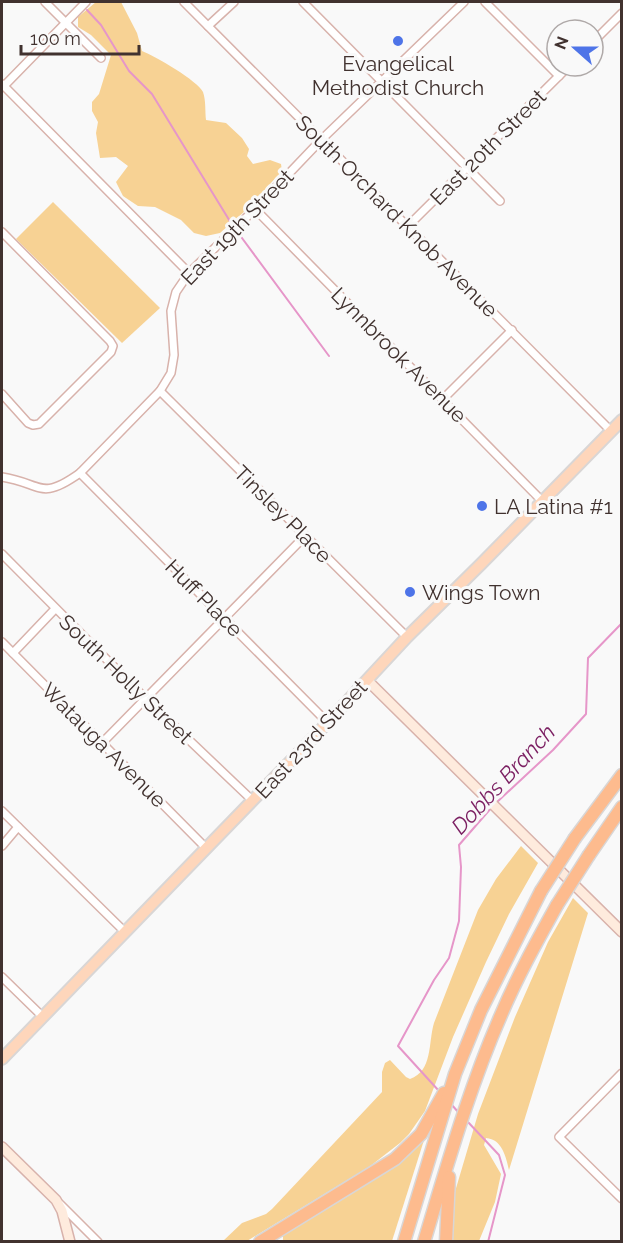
<svg xmlns="http://www.w3.org/2000/svg" width="623" height="1243" viewBox="0 0 623 1243" font-family="Raleway,sans-serif">
<style>
.green{fill:#f7d294}
.lines{fill:none;stroke-linecap:round;stroke-linejoin:round}
.stream{stroke:#e696c9;stroke-width:2}
.street-casing{stroke:#d8b2ab;stroke-width:10}
.secondary-casing{stroke:#d8b2ab;stroke-width:12}
.primary-casing{stroke:#d9d6d5;stroke-width:14}
.highway-casing{stroke:#d9d6d5;stroke-width:15}
.street{stroke:#fff;stroke-width:7}
.secondary{stroke:#feebdd;stroke-width:9}
.primary{stroke:#fed6bb;stroke-width:10}
.highway{stroke:#fdbb8e;stroke-width:12}
.highway-bridge-casing{stroke:#d9d6d5;stroke-width:15;stroke-linecap:butt}
.highway-bridge{stroke:#fdbb8e;stroke-width:12}
.poi-dot{fill:#4e74e8;stroke:#f9f9f9;stroke-width:2}
.labels{text-anchor:middle;dominant-baseline:central;stroke-width:6;stroke-linejoin:round;paint-order:stroke}
.poi-label{font-size:21px;fill:#41322f;stroke:#f9f9f9;text-anchor:start}
.street-label{font-size:21px;fill:#41322f;stroke:#f9f9f9}
.water-label{font-size:22px;font-style:italic;fill:#7c2163;stroke:#f9f9f9}
</style>
<rect width="100%" height="100%" fill="#f9f9f9"/>
<g class="green">
<path d="M96,2H121L137,33L142,51C155,56 198,81 203,92C206,100 205,112 206,120L226,123L242,138L249,149L247,156L253,164L270,160L281,164L282,171L245,211L220,233L206,236L194,233L181,220L155,207L138,206L123,196L116,182L128,166L116,157L100,158L96,133L98,122L92,111V102L99,94L111,55L91,35L78,27V17Z"/>
<polygon points="53,202 160,308 122,343 16,239"/>
<path d="M521,846L538,863L509,914L486,962L453,1037L425,1111L409,1134L400,1143L369,1167L247,1241H223L242,1223L266,1214L272,1209L382,1092V1072L385,1063L390,1060L406,1077L410,1079C433,1071 428,1043 434,1023L478,910L496,879Z"/>
<path d="M573,898L588,913L509,1170C506,1157 502,1139 486,1138L484,1145L501,1174L495,1202L479,1241L451,1242L454,1195L478,1114L515,1017L548,942Z"/>
<polygon points="425,1137 392,1241 283,1242 283,1233"/>
</g>
<g class="lines">
<g class="stream">
<polyline points="87,10 101,25 129,71 152,94 231,223"/>
<polyline points="239,234 329,356"/>
<polyline points="496,803 553,750 586,714 588,658 622,623"/>
<polyline points="439,1091 398,1046 434,980 449,958 459,921 461,867 459,845 492,807"/>
<polyline points="451,1104 459,1113"/>
<polyline points="467,1121 499,1155 505,1175 488,1242"/>
</g>
<defs>
<g id="street">
<polyline points="45,2 101,58"/>
<polyline points="184,2 611,431"/>
<polyline points="303,2 500,201"/>
<polyline points="485,2 559,76"/>
<polyline points="208,26 234,2"/>
<polyline points="593,42 622,13"/>
<polyline points="2,84 189,273"/>
<polyline points="4,86 86,2"/>
<polyline points="255,209 542,501"/>
<polyline points="407,227 569,66"/>
<polyline points="2,232 110,341 113,346 111,352 39,424 33,425 28,423 2,394"/>
<polyline points="160,391 407,637"/>
<polyline points="443,399 512,330"/>
<polyline points="80,473 328,723"/>
<path d="M2,477C42,483 39,502 80,473L160,391L171,373L174,355L171,311L176,292L189,273L255,209L320,141L464,2"/>
<polyline points="2,554 145,698 253,801"/>
<polyline points="2,642 206,848"/>
<polyline points="13,653 55,609"/>
<polyline points="102,743 305,536"/>
<polyline points="2,811 125,932"/>
<polyline points="2,846 18,827"/>
<polyline points="2,977 43,1017"/>
<polyline points="622,1073 559,1137 622,1199"/>
<polyline points="60,1204 98,1242"/>
</g>
<g id="secondary">
<polyline points="367,680 622,932"/>
<polyline points="2,1147 56,1200 62,1211 70,1242"/>
</g>
<polyline id="primary" points="2,1059 314,737 407,637 481,564 622,420"/>
<g id="highway">
<polyline points="575,838 622,775"/>
<polyline points="589,855 622,807"/>
<polyline points="260,1242 395,1159 421,1134 444,1093"/>
<polyline points="404,1242 455,1074 481,1010 541,891"/>
<path d="M424,1242C447,1166 469,1088 501,1015C517,977 537,941 557,905"/>
<polyline points="446,1242 449,1177"/>
</g>
</defs>
<use href="#street" class="street-casing"/>
<use href="#secondary" class="secondary-casing"/>
<use href="#primary" class="primary-casing"/>
<use href="#highway" class="highway-casing"/>
<use href="#street" class="street"/>
<use href="#secondary" class="secondary"/>
<use href="#primary" class="primary"/>
<use href="#highway" class="highway"/>
<defs>
<g id="highway-bridge">
<polyline points="541,891 575,838"/>
<polyline points="557,905 589,855"/>
</g>
</defs>
<use href="#highway-bridge" class="highway-bridge-casing"/>
<use href="#highway-bridge" class="highway-bridge"/>
</g>
<g class="poi-dot">
<circle cx="398" cy="41" r="6"/>
<circle cx="482" cy="506" r="6"/>
<circle cx="410" cy="592" r="6"/>
</g>
<g class="labels">
<g class="poi-label">
<text x="398" y="63" text-anchor="middle">Evangelical<tspan x="398" dy="24">Methodist Church</tspan></text>
<text x="494" y="506">LA Latina #1</text>
<text x="422" y="592">Wings Town</text>
</g>
<g class="street-label">
<text transform="translate(488 147) rotate(-45)">East 20th Street</text>
<text transform="translate(397 216) rotate(45)">South Orchard Knob Avenue</text>
<text transform="translate(237 227) rotate(-46)">East 19th Street</text>
<text transform="translate(399 355) rotate(45)">Lynnbrook Avenue</text>
<text transform="translate(283 514) rotate(45)">Tinsley Place</text>
<text transform="translate(204 598) rotate(45)">Huff Place</text>
<text transform="translate(126 679) rotate(44)">South Holly Street</text>
<text transform="translate(311 739) rotate(-47)">East 23rd Street</text>
<text transform="translate(104 745) rotate(45)">Watauga Avenue</text>
</g>
<g class="water-label">
<text transform="translate(503 779) rotate(-47)">Dobbs Branch</text>
</g>
</g>
<rect width="623" height="1243" fill="none" stroke="#41322f" stroke-width="6"/>
<g transform="translate(575 48) rotate(291)"><circle r="28" fill="#f9f9f9" stroke="#afa9a8" stroke-width="1.5"/>
<path d="M0-4.5L10 22L0 15L-10 22Z" fill="#4e74e8"/>
<text y="-9" font-size="16" font-weight="bold" text-anchor="middle" fill="#41322f">N</text>
</g>
<path d="M21 45v9h118v-9" fill="none" stroke="#41322f" stroke-width="3"/>
<text x="30" y="45" font-size="18" fill="#41322f" stroke="#f9f9f9" stroke-width="4.5" paint-order="stroke">100 m</text>
</svg>
